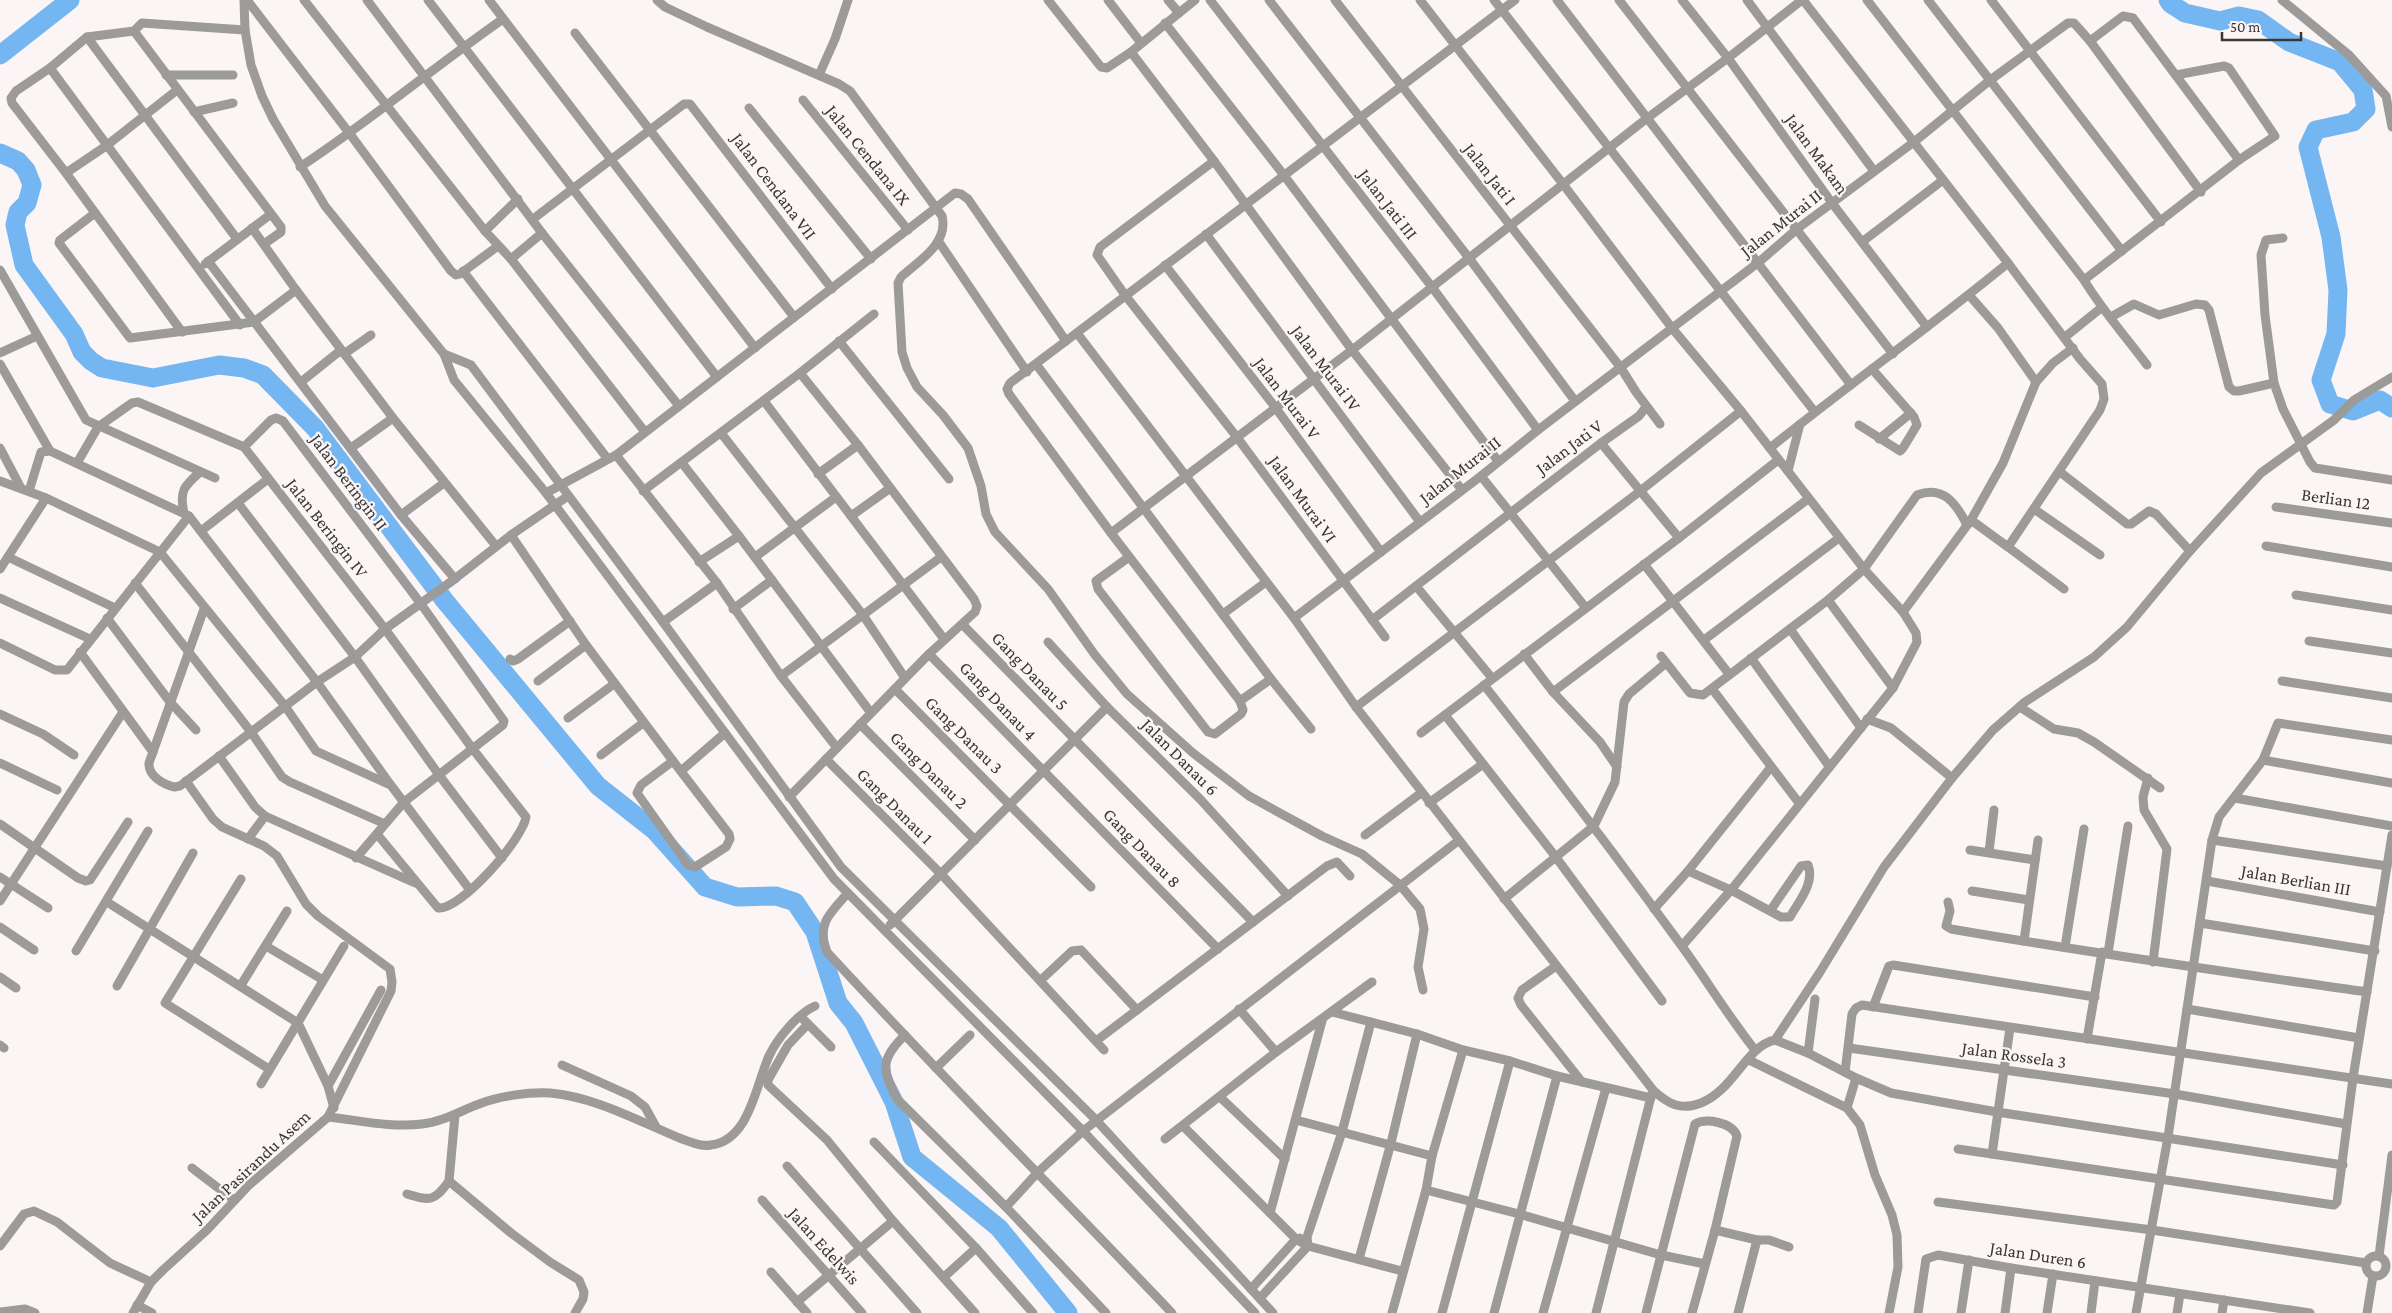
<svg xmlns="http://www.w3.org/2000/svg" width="2392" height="1313" viewBox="0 0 2392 1313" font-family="'Crimson Pro',serif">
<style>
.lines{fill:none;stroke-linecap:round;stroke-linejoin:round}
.river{stroke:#74b6f1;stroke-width:19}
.minor{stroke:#9d9a9a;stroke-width:9}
.labels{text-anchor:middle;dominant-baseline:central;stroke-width:4.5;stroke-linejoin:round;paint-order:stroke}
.street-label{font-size:18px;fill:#393636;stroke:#fcf5f5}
</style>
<rect width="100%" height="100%" fill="#fcf5f5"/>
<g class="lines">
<g class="river">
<polyline points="2168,0 2171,4 2185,13 2220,21 2239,16 2258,20 2289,42 2340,62 2363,90 2366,109 2353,122 2316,130 2308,147 2331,237 2338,290 2336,334 2321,380 2330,404 2353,411 2380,400 2392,408"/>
<polyline points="0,55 70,0"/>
<polyline points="0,153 18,161 26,170 32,185 27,203 18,212 15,225 24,265 74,334 82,352 91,361 102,368 153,378 219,365 244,368 263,375 315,428 445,601 598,786 654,830 705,887 737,897 776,896 795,902 815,932 838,1003 854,1023 894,1102 912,1157 999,1228 1068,1313"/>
</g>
<g class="minor">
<polyline points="244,0 245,30 251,65 262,96 273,119 325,206 444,354 454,380 546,493 834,879 1083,1131 1255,1313"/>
<polyline points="247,0 350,134 451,271 456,275 460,274 498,246"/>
<polyline points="304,0 485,231 511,259 645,432"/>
<polyline points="367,0 542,233 679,406"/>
<polyline points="428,0 717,377"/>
<polyline points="489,0 755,348"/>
<path d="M657,0L665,7L707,27L839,84L850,91L942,216C949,243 919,261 901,277L898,283L902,352L907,368L917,387L943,415L968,448L981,486L986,514L995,532L1048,589L1095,655L1127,694L1193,753L1249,796L1322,836L1362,854L1400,885L1420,909L1424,929L1418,967L1423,990"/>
<polyline points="1048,0 1101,67 1107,68 1131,52"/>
<polyline points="1108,0 1141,43"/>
<polyline points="1168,0 1179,13"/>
<polyline points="1195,0 1131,52 1214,161 1352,350 1462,490"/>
<polyline points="1210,0 1432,287 1538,430"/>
<polyline points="1269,0 1469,258 1575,401"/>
<polyline points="1335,0 1621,368 1636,392 1660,424"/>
<polyline points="1420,0 1563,184 1672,328 1741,411 1864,569 1903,612 1916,633 1917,642 1893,688 1731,890 1682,946"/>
<polyline points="1494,0 1814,411"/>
<path d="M1557,0C1654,129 1754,256 1851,385"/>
<polyline points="1619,0 1893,354"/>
<polyline points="1682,0 1728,58 1832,203 1927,327"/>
<polyline points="1747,0 1874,171"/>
<polyline points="1803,0 2008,263 2080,359 2102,384 2104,399 2100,410 2008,547 1971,520"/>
<path d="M1867,0L2084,280C2102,310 2126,337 2147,365"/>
<polyline points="1928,0 2122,251"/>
<polyline points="1991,0 2161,222"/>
<polyline points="2282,0 2349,55 2386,96 2392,127"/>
<polyline points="1165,23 1283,174 1498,461"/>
<polyline points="134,31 281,227 281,232 264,244"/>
<polyline points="575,33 794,317"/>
<polyline points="87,37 237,239"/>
<polyline points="2090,41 2123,16 2133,18 2239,160"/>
<polyline points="50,68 240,325"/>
<polyline points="166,75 233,75"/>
<polyline points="819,75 835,39 848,0"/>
<polyline points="803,100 908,230"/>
<polyline points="749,108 871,259"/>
<polyline points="194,112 233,103"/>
<polyline points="1214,161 1100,247 1097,255 1125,295 1236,436 1385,637"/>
<path d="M300,167C370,121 434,67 503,19"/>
<polyline points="66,173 106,146 177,90"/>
<polyline points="95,213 60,240 59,243 130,338 254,322 296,290"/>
<polyline points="533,219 684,104 690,104 832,289"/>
<polyline points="252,228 296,290 393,418 496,546"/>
<polyline points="485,231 518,199"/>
<polyline points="1206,234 1420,522"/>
<polyline points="2283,238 2266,240 2261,255 2265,315 2274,383 2283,409 2310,462 2315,468 2392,480"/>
<polyline points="939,242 1027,372"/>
<polyline points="1862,242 1943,180"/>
<polyline points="511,259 542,233"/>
<polyline points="208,261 401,515 455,579"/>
<polyline points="205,264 271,214"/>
<polyline points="1165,265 1275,407 1381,552"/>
<polyline points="0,270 86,420 215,478"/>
<polyline points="463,271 607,458"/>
<polyline points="2084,280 2239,160 2275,136 2229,68 2224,66 2176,75"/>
<polyline points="1969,295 1998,328 2036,382"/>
<polyline points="2111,317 2134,304 2159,315 2196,304 2205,305 2209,310 2229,387 2234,391 2239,391 2274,383"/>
<polyline points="182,332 66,173 12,103 11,98 16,91 50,68 87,37 134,31 142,23 245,30"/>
<path d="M1077,333L1294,618L1356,707L1653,1090C1668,1104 1681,1111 1701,1103C1734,1090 1746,1046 1775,1040L1820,972L1884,867L1952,778L1993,730L2025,702L2094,657L2127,627L2190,551L2261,473L2334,420L2354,400L2392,377"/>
<polyline points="2065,337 2101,308"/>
<polyline points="839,341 949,479"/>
<polyline points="1066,341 1010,383 1007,389 1009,394 1111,533 1240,701 1243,710 1241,714 1215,734 1208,732 1098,589 1096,581 1129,557"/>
<polyline points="0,353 37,336"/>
<polyline points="344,354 371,335"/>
<polyline points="444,354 471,365 663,622 841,867 1096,1120 1273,1313"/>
<polyline points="0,364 50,451"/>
<polyline points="1036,364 1271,679 1311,729"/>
<polyline points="301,382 341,350"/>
<polyline points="764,401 944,639"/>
<polyline points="1859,425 1900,451 1903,448 1917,425 1914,417 1872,369"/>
<polyline points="721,433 863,615 905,678"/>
<polyline points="1879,439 1911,413"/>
<polyline points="1601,443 1679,538"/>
<polyline points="244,447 271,420 276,418 283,421 421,604 504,721 503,725 404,802 356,858"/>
<polyline points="0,448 21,488"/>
<polyline points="351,448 393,418"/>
<path d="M1770,448C1848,385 1930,327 2008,263"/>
<polyline points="616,455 717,583 781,676 837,748"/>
<path d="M77,463L98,427L132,403L138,402L244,447L385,629L472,748L526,817C523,839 460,911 438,908L377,834"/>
<polyline points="682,463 739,536 871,713"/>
<polyline points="1788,471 1800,424"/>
<polyline points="2060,472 2127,524 2131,524 2149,511 2156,514 2190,551"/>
<polyline points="818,474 858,445"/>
<polyline points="1481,476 1586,608"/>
<polyline points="0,481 46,498 160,552 285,706 316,751 388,784"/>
<polyline points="29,491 41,452 50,451 189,516 317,682 390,784 470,890"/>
<polyline points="643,491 800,373 874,314"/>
<polyline points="546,493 616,455 955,193 961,194 968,199 1066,341 1515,0"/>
<polyline points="238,503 355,657 439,775 502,858"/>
<polyline points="2276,507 2392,523"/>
<polyline points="2034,509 2100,555"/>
<path d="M184,513C179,491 184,486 200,472"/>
<polyline points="401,515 444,483"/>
<polyline points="851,516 889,489"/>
<polyline points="201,531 268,479"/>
<polyline points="1111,533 1352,350 1646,119 1728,58 1802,0"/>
<polyline points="511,535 586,645 673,761"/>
<polyline points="2266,546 2392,567"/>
<polyline points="2008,547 2064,589"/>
<polyline points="8,557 115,608"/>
<polyline points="755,557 836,497"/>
<polyline points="699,562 739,536"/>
<polyline points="1644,564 1729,674"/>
<polyline points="0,569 46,498"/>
<polyline points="135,583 251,732 282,777 290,782 385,824"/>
<polyline points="1416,586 1492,678"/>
<polyline points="2296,595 2392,610"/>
<polyline points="0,598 90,639"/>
<polyline points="1828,600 1893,688"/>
<path d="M204,609L149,763C148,776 163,784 174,787L180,786L317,682L355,657L385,629L452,581L511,535L568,496"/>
<polyline points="733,609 772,580"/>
<polyline points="1903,612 1971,520 2003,463 2036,382 2053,363 2073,348"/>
<polyline points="1223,614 1266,582"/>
<polyline points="107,618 170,702 196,730"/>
<polyline points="1294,618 1481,476 1538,430 1759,262 1797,229 1914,142 1989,81 2068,23 2074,23 2090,41 2201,192"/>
<polyline points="1372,620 1601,443 1639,416 1646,407"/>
<polyline points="663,622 717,583"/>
<polyline points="963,625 1253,922"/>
<polyline points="1790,629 1861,728"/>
<polyline points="1704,640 1839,538"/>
<polyline points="2309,641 2392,653"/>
<polyline points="1048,642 1107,707 1200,799 1288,896"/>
<polyline points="0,643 55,670 67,670 189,516"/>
<polyline points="80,652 153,752"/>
<polyline points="929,654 1218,949"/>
<polyline points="1524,654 1553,692 1600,742 1617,767"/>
<path d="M1661,656L1690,693L1703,695L1828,600L1864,569L1917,495C1943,485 1956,503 1967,525"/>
<polyline points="1751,658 1829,766"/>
<polyline points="510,659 513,661 518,659 570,621"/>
<polyline points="781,676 941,557"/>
<polyline points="538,681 586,645"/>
<polyline points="2282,681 2392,698"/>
<path d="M1484,685C1551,770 1617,857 1681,945C1706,979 1728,1016 1755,1050"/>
<polyline points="895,689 1091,887"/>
<polyline points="1713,690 1799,803"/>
<polyline points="1553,692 1808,499"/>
<polyline points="1240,701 1271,679"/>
<polyline points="1356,707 1639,492 1741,411"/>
<polyline points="2020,707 2054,729 2078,733 2094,742 2160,788"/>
<polyline points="0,714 43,734 74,755"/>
<polyline points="1445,715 1555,856 1662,1001"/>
<polyline points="568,718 614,684"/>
<polyline points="1867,719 1891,728 1952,778"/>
<polyline points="860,724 975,840"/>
<polyline points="1421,733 1679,538 1778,460"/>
<polyline points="601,755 643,723"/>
<polyline points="219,756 255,807 265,816 415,883"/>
<polyline points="826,759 941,874 1104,1050"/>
<polyline points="2263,760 2392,783"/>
<polygon points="673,761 729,834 730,839 726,847 695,867 688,865 637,793 641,785"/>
<polyline points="0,763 57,790"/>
<polyline points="681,771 725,733"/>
<polyline points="2148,778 2143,797 2144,810 2167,849 2153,962"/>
<polyline points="789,797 929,654 975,612 977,606 974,599 858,445 800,373"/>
<polyline points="2235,798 2392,826"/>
<polyline points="1429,803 1483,764"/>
<polyline points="0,824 78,878 86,881 90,880 128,822"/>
<polyline points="1365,835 1421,793"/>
<polyline points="248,839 265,816"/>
<polyline points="2212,840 2219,817 2263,760 2278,723 2392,740"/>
<polyline points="1970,850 2035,860"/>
<polyline points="1989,852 1994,810"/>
<polyline points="0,877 48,908"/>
<polyline points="241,879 165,1003 269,1069"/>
<polyline points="2207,881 2380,912"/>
<polyline points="1972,891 2029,900"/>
<path d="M848,893C830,913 816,924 827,952C940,1075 1057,1192 1172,1313"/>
<polyline points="1504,899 1594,826 1615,782 1624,702 1629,694 1666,663"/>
<polyline points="0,901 123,712"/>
<polyline points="107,902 298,1023 328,1086 334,1108"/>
<path d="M1948,902L1950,911L1946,926L1951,929C2089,953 2228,972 2367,992"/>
<polyline points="1654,909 1688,871"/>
<path d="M1770,911L1801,866L1808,865C1815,883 1799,901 1790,917H1781L1731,890L1688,871L1771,767"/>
<polyline points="2200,923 2375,951"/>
<polyline points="890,925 1107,707"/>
<polyline points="0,927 34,950"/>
<polyline points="2024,941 2038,840"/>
<polyline points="266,946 323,980"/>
<polyline points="2065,947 2084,829"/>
<polyline points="76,951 148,831"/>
<polyline points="2108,953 2128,826"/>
<polyline points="1556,966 1522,990 1518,998 1521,1005 1582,1082"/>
<polyline points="0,977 16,988"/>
<polyline points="1041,980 1072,951 1081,950 1137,1010"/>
<polyline points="241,985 287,911"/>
<polyline points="117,986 193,853"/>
<polyline points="1873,1007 1889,966 1893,965 2095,997"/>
<polyline points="1239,1009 1276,1052"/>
<polyline points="2187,1009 2359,1038"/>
<polyline points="1332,1012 1417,1034 1463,1050 1510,1061 1557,1076 1651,1098"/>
<polyline points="804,1020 831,1047"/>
<polyline points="808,1024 788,1045 768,1080 768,1085 827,1140 893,1221 975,1313"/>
<path d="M905,1035C881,1058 881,1069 897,1099L1006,1207L1106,1313"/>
<polyline points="2087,1039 2102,952"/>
<polyline points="1775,1040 1808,1053 1856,1078 1891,1093 1997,1112 2343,1165"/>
<polyline points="1096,1041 1327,866 1337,862 1350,876"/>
<polyline points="0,1045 4,1048"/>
<polyline points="1849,1048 2175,1094 2346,1124"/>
<polyline points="1808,1053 1815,999"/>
<polyline points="1749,1060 1847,1108 1860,1125 1875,1175 1892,1215 1897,1235 1898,1267 1889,1313"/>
<polyline points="562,1065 631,1096 645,1107 656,1127"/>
<polyline points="936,1068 970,1035"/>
<polyline points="1845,1072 1852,1014 1856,1008 1862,1005 2392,1084"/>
<polyline points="261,1084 344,946"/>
<polyline points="328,1086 381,990"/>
<polyline points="1220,1097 1285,1159"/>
<polyline points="1847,1108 1856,1078"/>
<polyline points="455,1115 449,1181 511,1233 550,1262 579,1280 584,1292 583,1299 575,1313"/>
<path d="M328,1117C358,1120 391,1128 422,1124C442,1122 460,1111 479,1104C499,1096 528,1092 550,1093C596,1097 640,1122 682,1139C691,1142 701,1147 711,1145C750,1140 756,1084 769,1056C777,1039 797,1014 815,1006"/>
<polyline points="1296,1120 1432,1156"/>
<polyline points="1183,1126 1296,1239 1308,1246 1402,1271"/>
<polyline points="1165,1139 1276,1052 1372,982"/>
<polyline points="874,1142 976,1248"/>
<polyline points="1958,1149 2334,1205 2337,1202 2353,1078 2392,835"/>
<polyline points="1992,1154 2010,1028"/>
<polyline points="787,1166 917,1313"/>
<polyline points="192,1168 234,1200"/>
<polyline points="1426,1190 1519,1214 1661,1255 1705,1264"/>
<path d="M407,1194C430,1201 434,1202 449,1181"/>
<polyline points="762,1200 862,1313"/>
<polyline points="1938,1202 2152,1230 2366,1263"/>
<polyline points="1006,1207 1038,1172 1083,1131 1458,841"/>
<polyline points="1270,1213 1322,1021"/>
<polyline points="1715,1230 1757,1240 1738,1313"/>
<polyline points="1757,1240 1769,1240 1789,1247"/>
<polyline points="0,1246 24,1214 34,1211 57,1222 110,1263 151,1282"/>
<circle cx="2376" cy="1266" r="10"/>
<polyline points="2379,1256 2392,1155"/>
<polyline points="1359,1259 1391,1143 1417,1034"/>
<polyline points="771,1272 807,1313"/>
<polyline points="944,1277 976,1248 1033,1313"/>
<polyline points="1251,1289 1296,1239 1300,1238"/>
<polyline points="1260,1298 1308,1246 1307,1237 1342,1132 1371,1022"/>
<polyline points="797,1302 893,1221"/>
<polyline points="137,1305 152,1313"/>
<polyline points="0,1312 25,1309 35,1313"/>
<polyline points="133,1313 151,1282 163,1270 207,1230 249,1185 328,1117 391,991 392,982 390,969 318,916 306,904 277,856 264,846 222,827 213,819 186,781"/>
<polyline points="1392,1313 1426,1190 1432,1156 1463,1050"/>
<polyline points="1442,1313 1510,1061"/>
<polyline points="1494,1313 1557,1076"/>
<polyline points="1543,1313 1606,1088"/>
<polyline points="1596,1313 1652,1093"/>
<path d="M1646,1313L1695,1124C1706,1118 1732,1122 1737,1136L1715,1230L1692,1313"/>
<polyline points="1918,1313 1926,1259 1938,1255 2011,1268 2310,1313"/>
<polyline points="1961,1313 1969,1260"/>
<polyline points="2005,1313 2011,1268"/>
<polyline points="2047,1313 2053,1274"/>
<polyline points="2091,1313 2095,1281"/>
<polyline points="2136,1313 2168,1137 2212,840 2387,866"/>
<polyline points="2177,1313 2180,1294"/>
<polyline points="2222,1313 2224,1300"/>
<polyline points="2367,1313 2373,1276"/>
</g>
</g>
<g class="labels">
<g class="street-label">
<text transform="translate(1817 154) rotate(54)">Jalan Makam</text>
<text transform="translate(868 155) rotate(51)">Jalan Cendana IX</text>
<text transform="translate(1490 174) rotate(52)">Jalan Jati I</text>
<text transform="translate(774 186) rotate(53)">Jalan Cendana VII</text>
<text transform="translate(1388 204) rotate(52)">Jalan Jati III</text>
<text transform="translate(1781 223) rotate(-38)">Jalan Murai II</text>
<text transform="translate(1326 368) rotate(53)">Jalan Murai IV</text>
<text transform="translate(1287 398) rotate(53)">Jalan Murai V</text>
<text transform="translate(1569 447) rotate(-37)">Jalan Jati V</text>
<text transform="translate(1460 470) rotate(-38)">Jalan Murai II</text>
<text transform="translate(349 482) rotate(53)">Jalan Beringin II</text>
<text transform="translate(1303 499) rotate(54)">Jalan Murai VI</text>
<text transform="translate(2336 499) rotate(8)">Berlian 12</text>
<text transform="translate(327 528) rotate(52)">Jalan Beringin IV</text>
<text transform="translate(1030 671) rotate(46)">Gang Danau 5</text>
<text transform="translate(998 701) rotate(46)">Gang Danau 4</text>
<text transform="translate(964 735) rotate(45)">Gang Danau 3</text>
<text transform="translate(1180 757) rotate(45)">Jalan Danau 6</text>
<text transform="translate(929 770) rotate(45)">Gang Danau 2</text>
<text transform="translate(895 806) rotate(45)">Gang Danau 1</text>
<text transform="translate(1142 848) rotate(46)">Gang Danau 8</text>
<text transform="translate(2296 880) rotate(10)">Jalan Berlian III</text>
<text transform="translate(2014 1055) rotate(8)">Jalan Rossela 3</text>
<text transform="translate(251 1166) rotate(-43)">Jalan Pasirandu Asem</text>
<text transform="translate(824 1246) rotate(48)">Jalan Edelwis</text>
<text transform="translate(2038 1255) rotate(9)">Jalan Duren 6</text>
</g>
</g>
<path d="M2222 32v8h79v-8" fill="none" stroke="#393636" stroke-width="2.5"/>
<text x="2230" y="32" font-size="15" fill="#393636" stroke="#fcf5f5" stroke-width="4" paint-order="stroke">50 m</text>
</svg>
